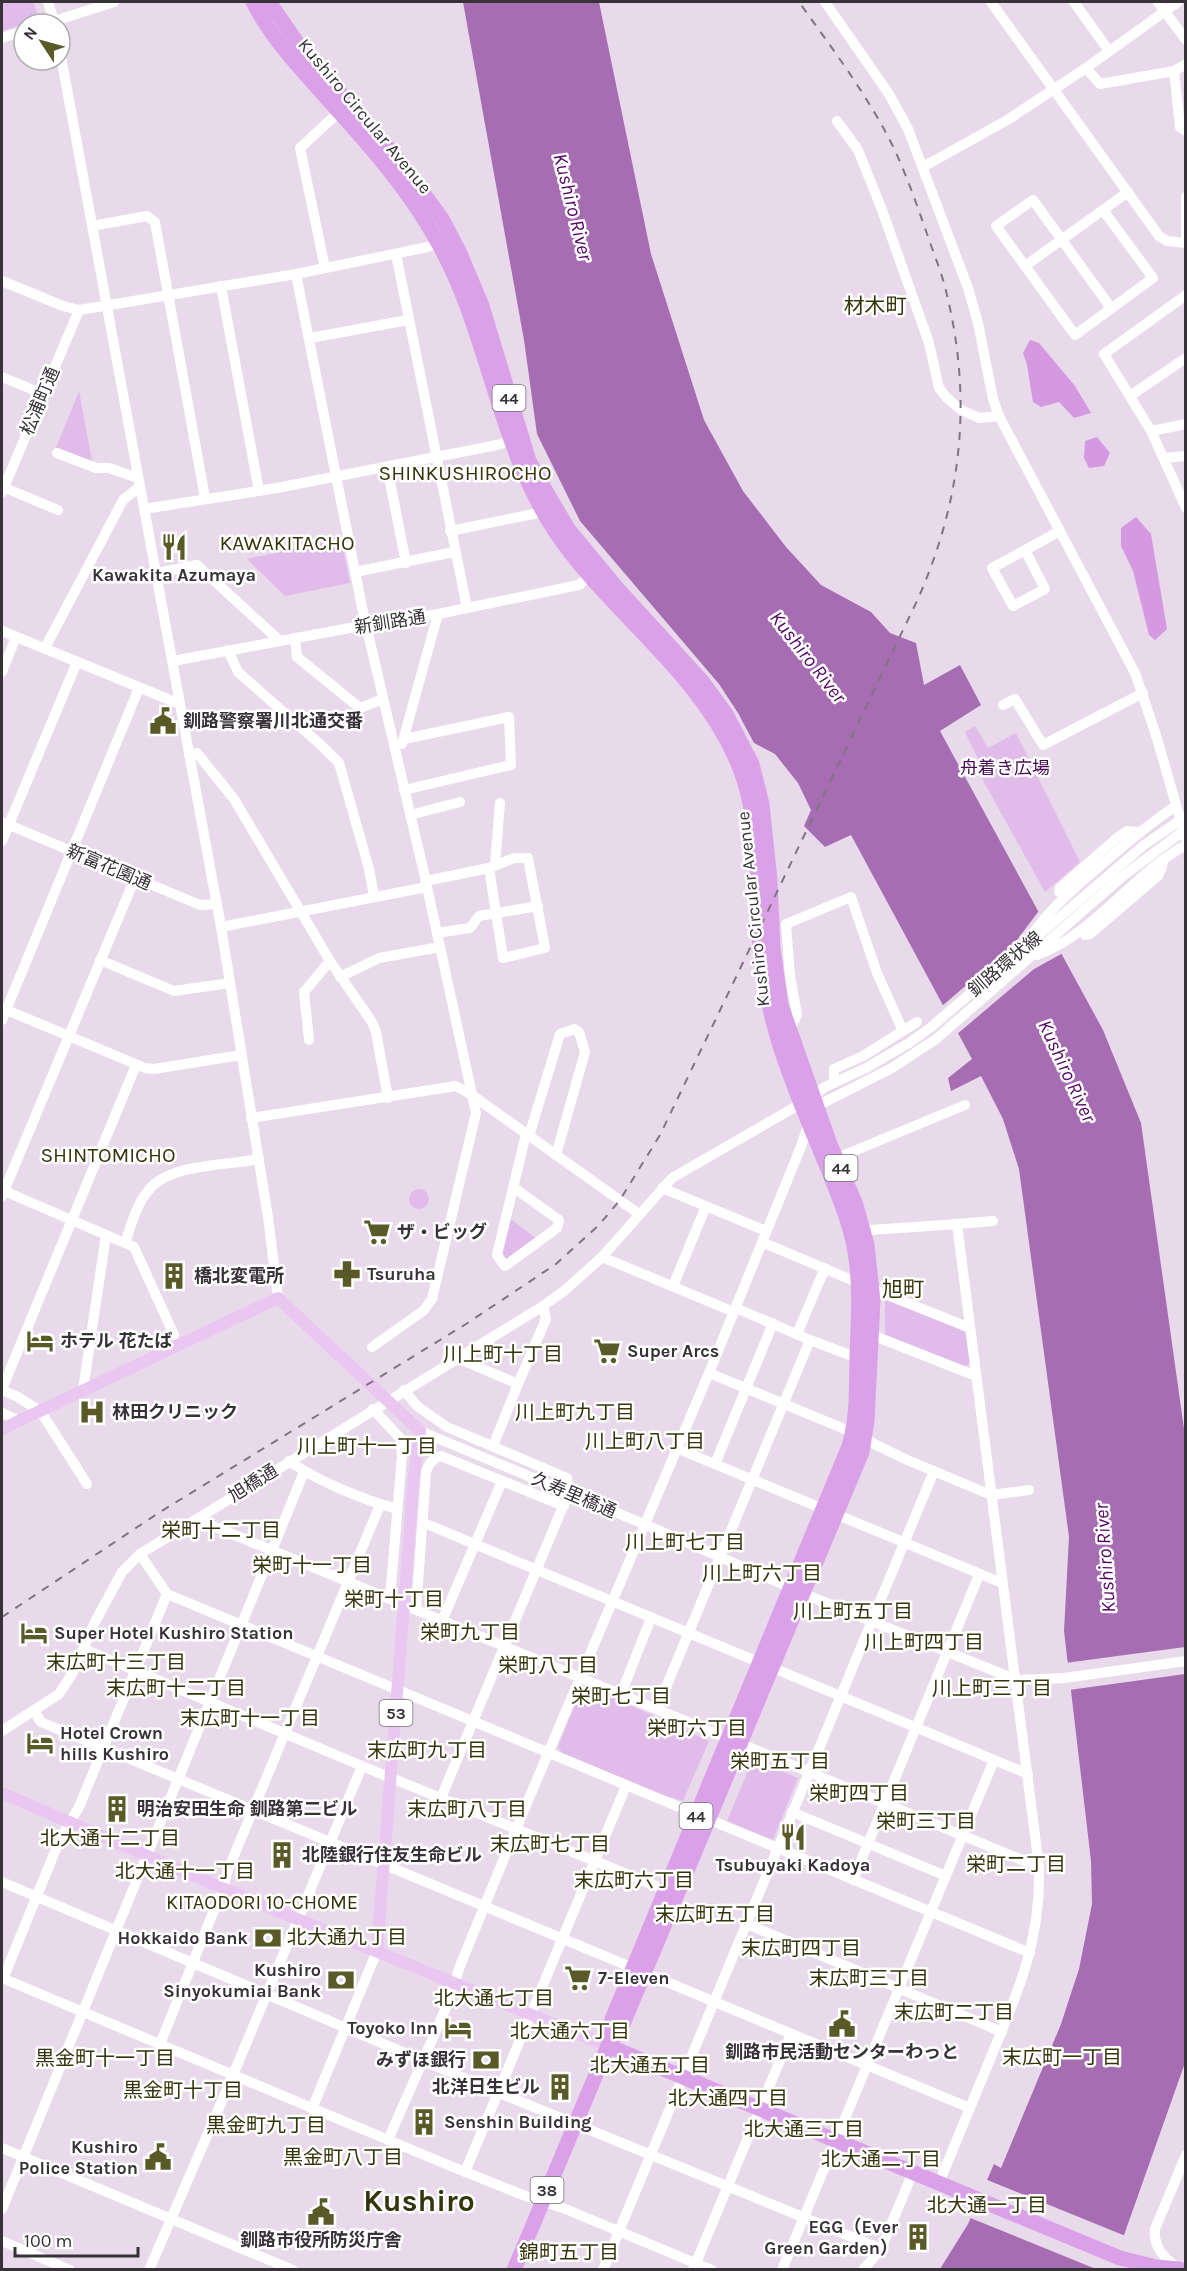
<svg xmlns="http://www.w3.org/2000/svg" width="1187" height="2271" viewBox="0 0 1187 2271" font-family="Karla,'Noto Sans JP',sans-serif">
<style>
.green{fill:#e1bbea}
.forest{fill:#d499e1}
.water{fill:#a66db3}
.pier{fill:#e8daeb}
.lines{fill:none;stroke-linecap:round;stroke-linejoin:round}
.minor{stroke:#fff;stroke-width:10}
.major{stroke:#e9c7f1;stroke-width:12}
.highway{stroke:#dba1e8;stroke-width:15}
.rail{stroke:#7d757f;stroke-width:2;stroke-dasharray:8 8;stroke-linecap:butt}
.labels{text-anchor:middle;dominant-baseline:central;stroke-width:5;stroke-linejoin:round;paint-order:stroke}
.shield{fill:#fff;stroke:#737074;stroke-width:1.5}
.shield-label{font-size:16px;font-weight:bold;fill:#373238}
.street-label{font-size:18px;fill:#373238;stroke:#fff}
.poi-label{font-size:18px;font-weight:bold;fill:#373238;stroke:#fff;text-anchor:start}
.park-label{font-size:18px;fill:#450e50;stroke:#fff}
.water-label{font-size:20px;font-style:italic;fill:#550863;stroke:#fff}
.neighbourhood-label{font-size:20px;fill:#35350c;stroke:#fff}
.quarter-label{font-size:21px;fill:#35350c;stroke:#fff}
.town-label{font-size:30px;font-weight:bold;fill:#35350c;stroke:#fff}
</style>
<rect width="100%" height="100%" fill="#e8daeb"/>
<g class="green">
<polygon points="2,2 33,2 37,12 36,20 2,31"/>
<polygon points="79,391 92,461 89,462 56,448"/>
<polygon points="341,539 350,583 285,596 247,559"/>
<polygon points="975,726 988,748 1016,733 1080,862 1045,892 980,775 977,757 965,732"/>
<circle cx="419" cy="1199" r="10"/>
<polygon points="508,1217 537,1239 505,1262 500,1254"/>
<polygon points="885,1300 965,1330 970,1363 964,1367 885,1335"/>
<polygon points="585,1687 590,1687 709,1741 683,1801 656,1793 562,1753 558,1747 581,1690"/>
<polygon points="753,1759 798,1778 773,1840 727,1821"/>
</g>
<g class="forest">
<polygon points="1030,340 1039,343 1075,386 1091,413 1074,418 1059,402 1041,407 1033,402 1027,365 1023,353"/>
<polygon points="1097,437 1110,453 1104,466 1089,468 1084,458 1085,441"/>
<polygon points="1136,517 1151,534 1167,629 1155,640 1149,635 1133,571 1121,546 1121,528"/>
</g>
<polygon class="water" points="463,2 599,2 651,254 704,420 743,491 786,547 821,585 871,612 890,633 916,643 924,685 960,665 981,705 940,731 1103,1030 1141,1123 1186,1443 1186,2060 1112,2269 940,2269 968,2224 994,2164 1001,2168 1061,2024 1079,1969 1092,1904 1091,1861 1064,1631 1069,1537 1019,1169 1003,1119 981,1076 951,1091 948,1078 972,1059 851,835 825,847 804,826 811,810 798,783 775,754 754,743 738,713 719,684 580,521 537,434 524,340"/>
<g class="pier">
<polygon points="1041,908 1065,952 1034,969 956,1035 941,1007 1014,944"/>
<polygon points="1185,1647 1185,1674 1069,1690 1065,1663"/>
<polygon points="985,2179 1128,2237 1115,2269 1096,2269 968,2217"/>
</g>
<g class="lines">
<g class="minor">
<polyline points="48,2 55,24"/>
<polyline points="825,2 889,94 908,129 968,288 978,323 993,399 999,416 1135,673 1155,732 1186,839"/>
<polyline points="991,2 1159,236 1167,241 1186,243"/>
<polyline points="1074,2 1109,51"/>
<polyline points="1158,2 1186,40"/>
<polyline points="45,24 114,2"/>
<polyline points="2,38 24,31"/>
<polyline points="60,51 221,927 268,1217 278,1298"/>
<polyline points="1086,68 1100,84 1174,71 1186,64"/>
<polyline points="1174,71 1180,127 1186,131"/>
<polyline points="837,121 858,150 882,210 929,343 939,388 947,398 961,410 979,418 999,416"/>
<polyline points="923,167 1009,119 1086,68 1178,2"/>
<polyline points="1186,197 1186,236"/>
<polyline points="1103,210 1153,278 1075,335 996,226 1033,200 1111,308"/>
<polyline points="92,226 147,216 155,222 205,498"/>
<polyline points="396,254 467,608"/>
<polyline points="1025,266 1128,192"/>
<polyline points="325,268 300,148 339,112"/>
<polyline points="296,274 363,612 424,873 476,1113 432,1299 423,1311 372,1347"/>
<polyline points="2,281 63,306 79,310 296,274 428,247 442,241"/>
<polyline points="221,286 259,491"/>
<polyline points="1186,295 1104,354 1151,431 1186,508"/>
<polyline points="310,338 408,320"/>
<polyline points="2,377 43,394"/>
<polyline points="1130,396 1186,358"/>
<polyline points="1151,431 1186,424"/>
<polyline points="57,453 96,468 109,468 138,478"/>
<polyline points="1164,458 1186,456"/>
<polyline points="387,467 406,563"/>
<polyline points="3,487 58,510"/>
<polyline points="2,492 79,310"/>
<polyline points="144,509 277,488 497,445 510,441"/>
<polyline points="450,531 543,512"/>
<polyline points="1025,550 1045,589 1013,606 992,568 1060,531"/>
<polyline points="355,572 454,552"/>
<polyline points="157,573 197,565 280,641"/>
<polyline points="2,631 180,704"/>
<polyline points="295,638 297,657 360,708 383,699"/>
<polyline points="45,648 123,500 139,487"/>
<polyline points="228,650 238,672 321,745 339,763 369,869 374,896"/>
<polyline points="173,661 366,625 438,614 574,586 579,585 595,571"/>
<polyline points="2,672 16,637"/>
<polyline points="1003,705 1015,699 1043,745 1143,693"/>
<polyline points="404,739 509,717 511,765 404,790"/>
<polyline points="402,744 438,614"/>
<polyline points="189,755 197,753 234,799 330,961 372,1022 376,1032 388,1098"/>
<polyline points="410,815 460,802"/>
<polyline points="2,822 200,905 217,904"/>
<polyline points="2,841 77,662"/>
<polyline points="495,865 500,803"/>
<polyline points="426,881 489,868 514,858 528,858 545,948 503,958 489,868"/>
<polyline points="1059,892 1060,888 1117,838 1127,831 1139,832"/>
<polyline points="221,927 427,887"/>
<polyline points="437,933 470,928 479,916 538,906"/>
<path d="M1032,935C1050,908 1076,887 1100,866C1125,845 1149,823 1176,806"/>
<polyline points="1085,935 1090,934 1158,876 1162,867 1163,860"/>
<path d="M1037,955C1096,933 1131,875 1186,845"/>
<polyline points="100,960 174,991 230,983"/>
<polyline points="340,977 379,958 440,947"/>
<polyline points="2,1008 145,1068 154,1069 241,1055"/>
<polyline points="2,1020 139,688"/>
<polyline points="789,1031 797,1015 790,976 786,924 851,897 877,973 903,1031"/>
<polyline points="309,1040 304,992 330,961"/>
<polyline points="834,1083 834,1069 863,1056 917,1022"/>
<polyline points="817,1106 892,1068 936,1039 1123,876 1186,829"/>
<polyline points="251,1118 456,1086 472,1095 639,1214"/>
<polyline points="529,1136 560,1034 574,1029 579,1032 585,1052 556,1155"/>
<polyline points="837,1158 965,1105"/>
<polyline points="513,1187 559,1220 557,1228 505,1266 497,1255 526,1134"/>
<polyline points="662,1188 766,1231"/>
<polyline points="2,1190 134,1247 174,1335"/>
<polyline points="2,1196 135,878"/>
<polyline points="957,1224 993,1221"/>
<path d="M857,1231L957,1224L1039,1867C1041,1938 1020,1988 993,2052C975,2096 957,2139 939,2183"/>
<polyline points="762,1242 880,1292 970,1328"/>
<path d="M125,1243C131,1226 136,1205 148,1191C169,1163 226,1166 259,1159"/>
<polyline points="602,1257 734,1312"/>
<polyline points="673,1286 706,1206"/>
<polyline points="736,1308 810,1340 863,1360"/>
<polyline points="867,1333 976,1376"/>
<polyline points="797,1334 825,1268"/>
<polyline points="457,1358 518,1384 546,1319 543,1306"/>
<polyline points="709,1373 842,1428 905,1459 991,1495 1029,1490"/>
<polyline points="2,1389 136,1065"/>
<polyline points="2,1390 18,1397 41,1412 87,1484"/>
<polyline points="83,1390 106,1235"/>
<polyline points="404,1390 417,1406 447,1427 567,1478 569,1492 441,1798"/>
<polyline points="373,1409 400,1438 402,1455 390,1598"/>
<polyline points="2,1413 20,1421"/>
<polyline points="420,1431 644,1524 819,1600 1017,1680 1064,1678 1186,1661"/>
<polyline points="493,1446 518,1384"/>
<polyline points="676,1448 1002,1583"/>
<path d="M289,1461C317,1481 364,1500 397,1509"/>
<polyline points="715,1464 773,1323"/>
<polyline points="196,1519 1039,1867"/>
<polyline points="424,1523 1028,1774"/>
<polyline points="140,1554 167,1594 1030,1953"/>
<path d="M416,1610L426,1472C429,1463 432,1459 441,1456L564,1506"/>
<polyline points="442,1621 502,1481"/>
<polyline points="84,1649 362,1766 666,1890"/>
<polyline points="621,1694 651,1618"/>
<polyline points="657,1709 810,1340"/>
<polyline points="34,1711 41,1722 970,2108"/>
<polyline points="2,1731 59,1694 72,1674 95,1622 122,1572 140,1554 543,1306 564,1291 602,1257 672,1178 802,1103 825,1087 866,1068 909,1043 930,1028 1144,845 1186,816"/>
<polyline points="792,1812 946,1876"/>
<polyline points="853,1880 979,1575"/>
<polyline points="2,1882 497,2092 881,2249"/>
<polyline points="747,1924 1002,2032"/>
<polyline points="2,1978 448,2165 520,2194 563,2208 712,2270"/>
<polyline points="3,1979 60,1839 79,1807 167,1594"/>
<polyline points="160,2044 223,1888 228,1870 380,1505"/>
<polyline points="312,2109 377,1951"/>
<polyline points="388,2140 449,2001 460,1966 516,1829 709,1373 800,1149 809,1123"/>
<polyline points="2,2148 293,2270"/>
<polyline points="465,2172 626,1786"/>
<polyline points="2,2209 304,1472"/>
<polyline points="2,2241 70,2270"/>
<path d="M1178,2268C1164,2258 1153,2247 1155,2229L1186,2155"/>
<polyline points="149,2270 228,2087 362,1766"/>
<polyline points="603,2270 934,1471"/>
<polyline points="693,2270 791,2034"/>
<polyline points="782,2270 994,1760"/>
<polyline points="863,2270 881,2249 913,2172"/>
</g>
<g class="major">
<polyline points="2,1429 278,1298 420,1431 414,1475 377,1951"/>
<polyline points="2,1793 236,1894 608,2046"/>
</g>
<g class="highway">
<path d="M253,2C273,41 303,71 332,104C370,146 408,189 436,239C489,331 496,442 555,531C609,612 696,668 736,759C763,819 755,887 760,951C763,983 771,1016 780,1046C793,1087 811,1128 827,1167C838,1195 850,1222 855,1252C861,1287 858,1322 857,1357C856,1387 858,1417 849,1446L612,2019L608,2046L514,2270"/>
<polyline points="269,2 301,48 403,165 442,219 459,251 482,306 529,461 544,488 569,530 617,588 702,681 726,714 752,764 762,804 770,880 773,948 781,1005 830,1144 856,1205 867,1245 873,1301 867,1421 862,1452 623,2024 611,2041"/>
<polyline points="608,2046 1120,2258 1156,2267 1179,2269"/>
</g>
<path class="rail" d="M2,1617L160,1512L466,1324L556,1264L599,1225L620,1200L660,1135L917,601C963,498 973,396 945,287C940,268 932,249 926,231C913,194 900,156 880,122C856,80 827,41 799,2"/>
</g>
<defs>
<symbol id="restaurant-bare" viewBox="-9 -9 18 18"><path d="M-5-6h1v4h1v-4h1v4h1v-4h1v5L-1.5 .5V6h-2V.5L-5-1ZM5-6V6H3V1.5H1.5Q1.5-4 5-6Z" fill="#595a27" stroke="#fff" stroke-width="2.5" paint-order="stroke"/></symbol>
<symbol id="civic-bare" viewBox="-9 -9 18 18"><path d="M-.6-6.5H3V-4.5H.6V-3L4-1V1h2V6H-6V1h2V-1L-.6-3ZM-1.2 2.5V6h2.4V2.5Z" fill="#595a27" stroke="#fff" stroke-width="2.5" paint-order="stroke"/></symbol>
<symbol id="supermarket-bare" viewBox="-9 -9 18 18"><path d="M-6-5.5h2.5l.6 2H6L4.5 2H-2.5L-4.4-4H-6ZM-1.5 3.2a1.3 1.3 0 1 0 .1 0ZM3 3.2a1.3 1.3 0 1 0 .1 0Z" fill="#595a27" stroke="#fff" stroke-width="2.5" paint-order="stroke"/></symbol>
<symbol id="pharmacy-bare" viewBox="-9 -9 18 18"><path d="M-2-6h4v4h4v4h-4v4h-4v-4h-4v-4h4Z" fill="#595a27" stroke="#fff" stroke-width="2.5" paint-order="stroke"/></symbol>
<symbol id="building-bare" viewBox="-9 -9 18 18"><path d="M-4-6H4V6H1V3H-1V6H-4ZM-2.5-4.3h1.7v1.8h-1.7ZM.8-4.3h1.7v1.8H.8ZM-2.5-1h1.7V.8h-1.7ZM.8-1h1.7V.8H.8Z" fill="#595a27" stroke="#fff" stroke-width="2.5" paint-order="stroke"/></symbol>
<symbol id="hotel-bare" viewBox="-9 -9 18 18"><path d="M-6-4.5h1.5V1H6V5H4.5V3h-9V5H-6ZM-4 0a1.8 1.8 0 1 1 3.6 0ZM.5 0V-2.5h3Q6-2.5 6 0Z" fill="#595a27" stroke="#fff" stroke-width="2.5" paint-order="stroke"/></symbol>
<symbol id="hospital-bare" viewBox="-9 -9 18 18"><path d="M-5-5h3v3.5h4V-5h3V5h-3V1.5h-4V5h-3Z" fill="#595a27" stroke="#fff" stroke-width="2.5" paint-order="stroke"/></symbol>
<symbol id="bank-bare" viewBox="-9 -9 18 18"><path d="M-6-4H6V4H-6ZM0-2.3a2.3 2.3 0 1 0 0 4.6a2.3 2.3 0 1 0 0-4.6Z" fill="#595a27" stroke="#fff" stroke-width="2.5" paint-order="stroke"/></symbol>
</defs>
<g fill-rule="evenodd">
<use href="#restaurant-bare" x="155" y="528" width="38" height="38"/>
<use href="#civic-bare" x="144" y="702" width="38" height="38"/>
<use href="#supermarket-bare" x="358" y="1213" width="38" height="38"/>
<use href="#pharmacy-bare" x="328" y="1255" width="38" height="38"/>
<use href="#building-bare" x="155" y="1257" width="38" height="38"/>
<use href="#hotel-bare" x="21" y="1322" width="38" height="38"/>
<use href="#supermarket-bare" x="588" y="1332" width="38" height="38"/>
<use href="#hospital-bare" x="73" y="1393" width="38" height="38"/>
<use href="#hotel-bare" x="15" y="1614" width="38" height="38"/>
<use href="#hotel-bare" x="21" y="1724" width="38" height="38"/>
<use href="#building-bare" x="98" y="1790" width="38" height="38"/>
<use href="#restaurant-bare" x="774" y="1818" width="38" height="38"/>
<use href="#building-bare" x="263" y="1836" width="38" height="38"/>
<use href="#bank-bare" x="249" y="1919" width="38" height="38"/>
<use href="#supermarket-bare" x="559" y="1959" width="38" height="38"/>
<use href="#bank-bare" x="322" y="1961" width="38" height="38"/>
<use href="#civic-bare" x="823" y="2005" width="38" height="38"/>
<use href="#hotel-bare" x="439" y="2009" width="38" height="38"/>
<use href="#bank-bare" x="467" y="2041" width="38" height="38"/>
<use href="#building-bare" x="541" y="2068" width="38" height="38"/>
<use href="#building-bare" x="405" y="2103" width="38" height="38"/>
<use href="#civic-bare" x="139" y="2138" width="38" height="38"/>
<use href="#civic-bare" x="302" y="2193" width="38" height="38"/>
<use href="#building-bare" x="899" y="2218" width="38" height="38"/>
</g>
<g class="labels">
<g class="shield">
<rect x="492.5" y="385" width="33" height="26" rx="4.5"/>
<rect x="824.5" y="1155" width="33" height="26" rx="4.5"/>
<rect x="379.5" y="1700" width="33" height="26" rx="4.5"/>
<rect x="679.5" y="1803" width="33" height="26" rx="4.5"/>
<rect x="530.5" y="2177" width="33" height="26" rx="4.5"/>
</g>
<g class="shield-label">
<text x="509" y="398">44</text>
<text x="841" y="1168">44</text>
<text x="396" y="1713">53</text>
<text x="696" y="1816">44</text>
<text x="547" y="2190">38</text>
</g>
<g class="street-label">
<text transform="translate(365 116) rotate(50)">Kushiro Circular Avenue</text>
<text transform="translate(40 401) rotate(-67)">松浦町通</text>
<text transform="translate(390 622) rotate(-9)">新釧路通</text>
<text transform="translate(109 867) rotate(23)">新富花園通</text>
<text transform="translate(753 909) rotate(-96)">Kushiro Circular Avenue</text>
<text transform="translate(1005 964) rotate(-40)">釧路環状線</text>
<text transform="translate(253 1483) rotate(-32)">旭橋通</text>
<text transform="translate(574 1495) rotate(23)">久寿里橋通</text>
</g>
<g class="poi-label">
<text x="174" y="575" text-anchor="middle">Kawakita Azumaya</text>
<text x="183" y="721">釧路警察署川北通交番</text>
<text x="397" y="1232">ザ・ビッグ</text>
<text x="367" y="1274">Tsuruha</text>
<text x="194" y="1276">橋北変電所</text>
<text x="60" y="1341">ホテル 花たば</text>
<text x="627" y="1351">Super Arcs</text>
<text x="112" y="1412">林田クリニック</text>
<text x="54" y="1633">Super Hotel Kushiro Station</text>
<text x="60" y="1733">Hotel Crown<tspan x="60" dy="21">hills Kushiro</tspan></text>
<text x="137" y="1809">明治安田生命 釧路第二ビル</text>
<text x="302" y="1855">北陸銀行住友生命ビル</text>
<text x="793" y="1865" text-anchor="middle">Tsubuyaki Kadoya</text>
<text x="248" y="1938" text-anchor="end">Hokkaido Bank</text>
<text x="321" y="1970" text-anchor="end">Kushiro<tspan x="321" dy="21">Sinyokumiai Bank</tspan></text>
<text x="598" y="1978">7-Eleven</text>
<text x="438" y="2028" text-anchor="end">Toyoko Inn</text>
<text x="842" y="2052" text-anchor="middle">釧路市民活動センターわっと</text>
<text x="466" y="2060" text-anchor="end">みずほ銀行</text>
<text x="540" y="2087" text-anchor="end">北洋日生ビル</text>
<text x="444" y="2122">Senshin Building</text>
<text x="138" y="2147" text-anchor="end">Kushiro<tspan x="138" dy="21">Police Station</tspan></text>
<text x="898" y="2227" text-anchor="end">EGG（Ever<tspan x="898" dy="21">Green Garden）</tspan></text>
<text x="321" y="2240" text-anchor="middle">釧路市役所防災庁舎</text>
</g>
<g class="park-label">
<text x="1005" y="768">舟着き広場</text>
</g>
<g class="water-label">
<text transform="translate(573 207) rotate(76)">Kushiro River</text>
<text transform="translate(808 657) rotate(52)">Kushiro River</text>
<text transform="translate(1067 1071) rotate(65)">Kushiro River</text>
<text transform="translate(1105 1558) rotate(-94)">Kushiro River</text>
</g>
<g class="neighbourhood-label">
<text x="503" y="1354">川上町十丁目</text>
<text x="575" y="1412">川上町九丁目</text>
<text x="645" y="1441">川上町八丁目</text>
<text x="367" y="1446">川上町十一丁目</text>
<text x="221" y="1530">栄町十二丁目</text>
<text x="685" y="1542">川上町七丁目</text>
<text x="312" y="1565">栄町十一丁目</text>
<text x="762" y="1573">川上町六丁目</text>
<text x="394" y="1599">栄町十丁目</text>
<text x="853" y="1611">川上町五丁目</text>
<text x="470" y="1632">栄町九丁目</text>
<text x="924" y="1642">川上町四丁目</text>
<text x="116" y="1662">末広町十三丁目</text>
<text x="548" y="1665">栄町八丁目</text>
<text x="176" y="1688">末広町十二丁目</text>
<text x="992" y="1688">川上町三丁目</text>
<text x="621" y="1696">栄町七丁目</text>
<text x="250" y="1718">末広町十一丁目</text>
<text x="697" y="1728">栄町六丁目</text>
<text x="427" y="1750">末広町九丁目</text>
<text x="780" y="1761">栄町五丁目</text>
<text x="859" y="1793">栄町四丁目</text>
<text x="467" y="1809">末広町八丁目</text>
<text x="926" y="1821">栄町三丁目</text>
<text x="110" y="1838">北大通十二丁目</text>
<text x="550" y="1844">末広町七丁目</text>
<text x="1016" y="1864">栄町二丁目</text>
<text x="185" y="1871">北大通十一丁目</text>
<text x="634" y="1880">末広町六丁目</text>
<text x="262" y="1902">KITAODORI 10-CHOME</text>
<text x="715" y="1914">末広町五丁目</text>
<text x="347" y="1937">北大通九丁目</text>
<text x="801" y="1948">末広町四丁目</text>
<text x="869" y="1978">末広町三丁目</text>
<text x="494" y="1998">北大通七丁目</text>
<text x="954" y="2012">末広町二丁目</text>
<text x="570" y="2031">北大通六丁目</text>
<text x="1062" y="2057">末広町一丁目</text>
<text x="105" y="2058">黒金町十一丁目</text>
<text x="650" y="2065">北大通五丁目</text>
<text x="183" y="2090">黒金町十丁目</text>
<text x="728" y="2098">北大通四丁目</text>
<text x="266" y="2125">黒金町九丁目</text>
<text x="804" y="2129">北大通三丁目</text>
<text x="343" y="2157">黒金町八丁目</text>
<text x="881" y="2159">北大通二丁目</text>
<text x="987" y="2205">北大通一丁目</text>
<text x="569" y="2252">錦町五丁目</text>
</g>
<g class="quarter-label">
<text x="875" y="306">材木町</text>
<text x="465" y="473">SHINKUSHIROCHO</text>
<text x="287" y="543">KAWAKITACHO</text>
<text x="108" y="1155">SHINTOMICHO</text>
<text x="903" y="1289">旭町</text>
</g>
<g class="town-label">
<text x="419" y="2201">Kushiro</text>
</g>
</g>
<rect width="1187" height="2271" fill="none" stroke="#373238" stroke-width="6"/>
<g transform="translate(42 42) rotate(306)"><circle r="28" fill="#ffffff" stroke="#afadaf" stroke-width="1.5"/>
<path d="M0-4.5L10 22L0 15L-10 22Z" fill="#595a27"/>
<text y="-9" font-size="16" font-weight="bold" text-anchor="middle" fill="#373238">N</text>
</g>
<path d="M15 2247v9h123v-9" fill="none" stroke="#373238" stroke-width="3"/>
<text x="24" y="2247" font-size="18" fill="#373238" stroke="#ffffff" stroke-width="4.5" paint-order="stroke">100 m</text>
</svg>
